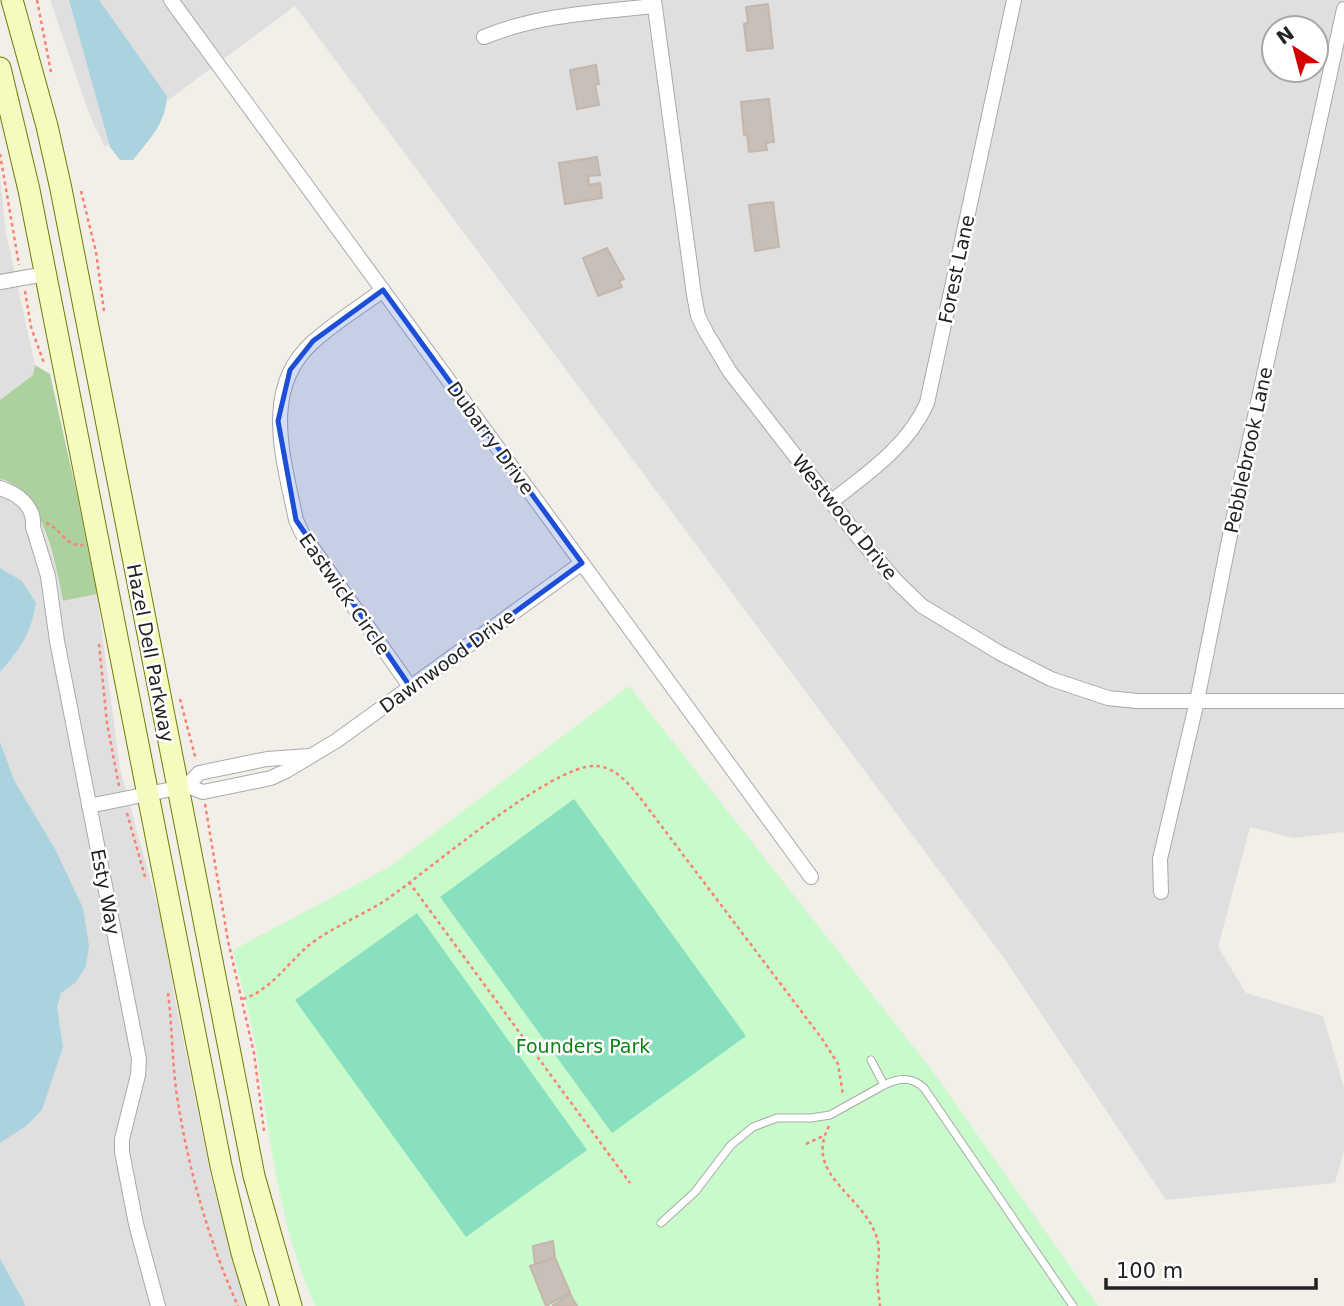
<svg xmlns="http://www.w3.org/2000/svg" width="1344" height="1306" viewBox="0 0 1344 1306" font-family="'DejaVu Sans',sans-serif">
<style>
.residential{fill:#e0dfdf;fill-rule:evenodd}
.forest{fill:#add19e}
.park{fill:#c8facc}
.pitch{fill:#88e0be}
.water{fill:#aad3df}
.building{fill:#c7bfb8;stroke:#c4b6ab;stroke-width:2}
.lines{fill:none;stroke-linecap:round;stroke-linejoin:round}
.service-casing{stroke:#a9a9a9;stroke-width:9}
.minor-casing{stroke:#a9a9a9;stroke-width:16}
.secondary-casing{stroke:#707d05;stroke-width:23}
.path{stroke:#fa8072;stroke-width:2.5;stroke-dasharray:3.5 3.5;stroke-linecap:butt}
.service{stroke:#fff;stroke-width:7}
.minor{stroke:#fff;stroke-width:14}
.secondary{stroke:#f7fabf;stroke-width:21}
.marked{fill:#1d4ed8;fill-opacity:0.2;stroke:#1d4ed8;stroke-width:5;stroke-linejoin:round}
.labels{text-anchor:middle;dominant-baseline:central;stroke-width:5;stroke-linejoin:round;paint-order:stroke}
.street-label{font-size:19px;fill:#222;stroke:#fff}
.park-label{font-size:19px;fill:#0c8416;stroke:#fff}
</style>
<rect width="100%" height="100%" fill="#f2efe9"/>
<g class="residential">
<path d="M50,0H1344V832L1293,838L1250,827L1218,947L1246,993L1323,1016L1344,1087V1151L1335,1183L1166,1200L1004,958L295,6L105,147L90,116ZM1274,28H1316V70H1274Z"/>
<polygon points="0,177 6,233 35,365 33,375 0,400"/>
<polygon points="0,479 13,482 26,496 40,517 57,570 63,601 97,594 120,769 162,922 177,1009 211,1177 247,1306 0,1306"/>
</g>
<path class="forest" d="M35,365L50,374L78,499L97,594L63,601C56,564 42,488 0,479V400L33,375Z"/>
<path class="park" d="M629,686L931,1069L1098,1306H315C280,1227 270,1140 257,1055C252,1020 241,985 233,950L389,867Z"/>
<g class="pitch">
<polygon points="574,799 746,1036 612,1133 440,897"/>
<polygon points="417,913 587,1150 466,1237 295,1000"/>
</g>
<g class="water">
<path d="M69,0H99L167,96C166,123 149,140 133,160H120L110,147Z"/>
<path d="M0,568L22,581L36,603C30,636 21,647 0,672Z"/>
<polygon points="0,742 14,780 55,849 83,908 89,946 86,966 76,982 61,993 57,1007 63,1047 42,1110 26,1126 0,1143"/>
<polygon points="0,1259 23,1300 25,1306 0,1306"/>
</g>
<g class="building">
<polygon points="768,4 773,48 747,51 744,24 748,23 746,7"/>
<polygon points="596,65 599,84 595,85 599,105 577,109 570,70"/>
<polygon points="769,99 774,142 766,143 767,150 749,152 747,134 744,135 741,102"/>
<polygon points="597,157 600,175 588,176 589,185 600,183 602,198 565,204 559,163"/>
<polygon points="773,202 779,247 755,251 749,205"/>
<polygon points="607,248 624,279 619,281 622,287 598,296 583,258"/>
<polygon points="553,1241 555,1258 535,1265 533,1246"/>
<polygon points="555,1258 570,1292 546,1306 530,1266"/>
<polygon points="570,1294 577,1306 553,1306 553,1305"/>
</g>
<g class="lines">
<defs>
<g id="service">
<path d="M871,1060L884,1085C900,1078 911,1076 924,1088L1073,1306"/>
<polyline points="661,1223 695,1192 731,1145 753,1127 777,1118 811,1118 830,1115 884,1085"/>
</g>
<g id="minor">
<polyline points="171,0 811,877"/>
<polyline points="654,0 694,295 698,316 706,332 730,372 860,539 897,582 922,606 1000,653 1051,679 1108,698 1137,701 1344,701"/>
<path d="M484,37C537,15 597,12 654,6"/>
<polyline points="0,282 45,274"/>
<path d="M383,290C360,307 334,323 313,342C260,389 284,460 296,520L302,533L411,688"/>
<path d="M0,488C18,494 35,506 33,527L48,576L57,641L139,1059L138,1075L122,1139V1152L136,1224L158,1306"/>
<path d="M832,501C868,473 908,446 927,403L1014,0"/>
<polyline points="187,786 199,773 267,759 309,756"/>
<polyline points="89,806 187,786 203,792 271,778 286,771 336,741 582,563"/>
<polyline points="1161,892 1160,859 1197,701 1241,480 1344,9"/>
</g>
<g id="secondary">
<polyline points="12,0 47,126 61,189 254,1176 291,1306"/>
<polyline points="0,68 29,190 221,1166 242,1253 258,1306"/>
</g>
</defs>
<use href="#service" class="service-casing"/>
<use href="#minor" class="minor-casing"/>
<use href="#secondary" class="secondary-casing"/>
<g class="path">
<polyline points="37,0 51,72"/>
<polyline points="0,154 19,265"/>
<polyline points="81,191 96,252 104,311"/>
<polyline points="25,291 31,327 44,363"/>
<path d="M46,523C61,528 65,547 83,545"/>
<polyline points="99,644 107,723 119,786"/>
<polyline points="180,699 196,760"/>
<polyline points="205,804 228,941 254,1053 264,1131"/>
<polyline points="127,813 145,877"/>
<polyline points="409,882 630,1183"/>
<path d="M168,993C172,1025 172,1057 176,1089C186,1161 208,1240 238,1306"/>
<path d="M243,999C271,990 287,964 308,946C332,927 361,916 386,900C428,871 551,765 595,766C615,766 630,785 641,799L823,1040L838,1064L843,1095"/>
<path d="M829,1126C802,1177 868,1196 878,1242C880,1253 878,1263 877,1274C877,1284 879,1296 880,1306"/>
<polyline points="806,1144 825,1135"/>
</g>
<use href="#service" class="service"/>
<use href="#minor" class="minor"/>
<use href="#secondary" class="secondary"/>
</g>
<path class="marked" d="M383,290L582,563L411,688L296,520L278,421L290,370L313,341Z"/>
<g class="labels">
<g class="street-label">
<text transform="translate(956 269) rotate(-78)">Forest Lane</text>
<text transform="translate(491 438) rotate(54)">Dubarry Drive</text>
<text transform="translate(1248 450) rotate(-78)">Pebblebrook Lane</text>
<text transform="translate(845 517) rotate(51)">Westwood Drive</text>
<text transform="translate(345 594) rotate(55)">Eastwick Circle</text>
<text transform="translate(151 653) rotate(79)">Hazel Dell Parkway</text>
<text transform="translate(447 661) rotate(-36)">Dawnwood Drive</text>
<text transform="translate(106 892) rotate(79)">Esty Way</text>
</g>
<g class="park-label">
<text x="583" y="1046">Founders Park</text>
</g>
</g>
<g transform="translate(1295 49) rotate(324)"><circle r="33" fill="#ffffff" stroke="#a7a7a7" stroke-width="2"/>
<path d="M0-5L12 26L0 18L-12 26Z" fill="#d40000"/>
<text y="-10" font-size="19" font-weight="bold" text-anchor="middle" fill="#222222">N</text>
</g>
<path d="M1106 1278v10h210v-10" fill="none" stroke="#222222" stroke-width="3.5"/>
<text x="1116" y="1278" font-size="21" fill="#222222" stroke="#ffffff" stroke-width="5" paint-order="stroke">100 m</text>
</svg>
